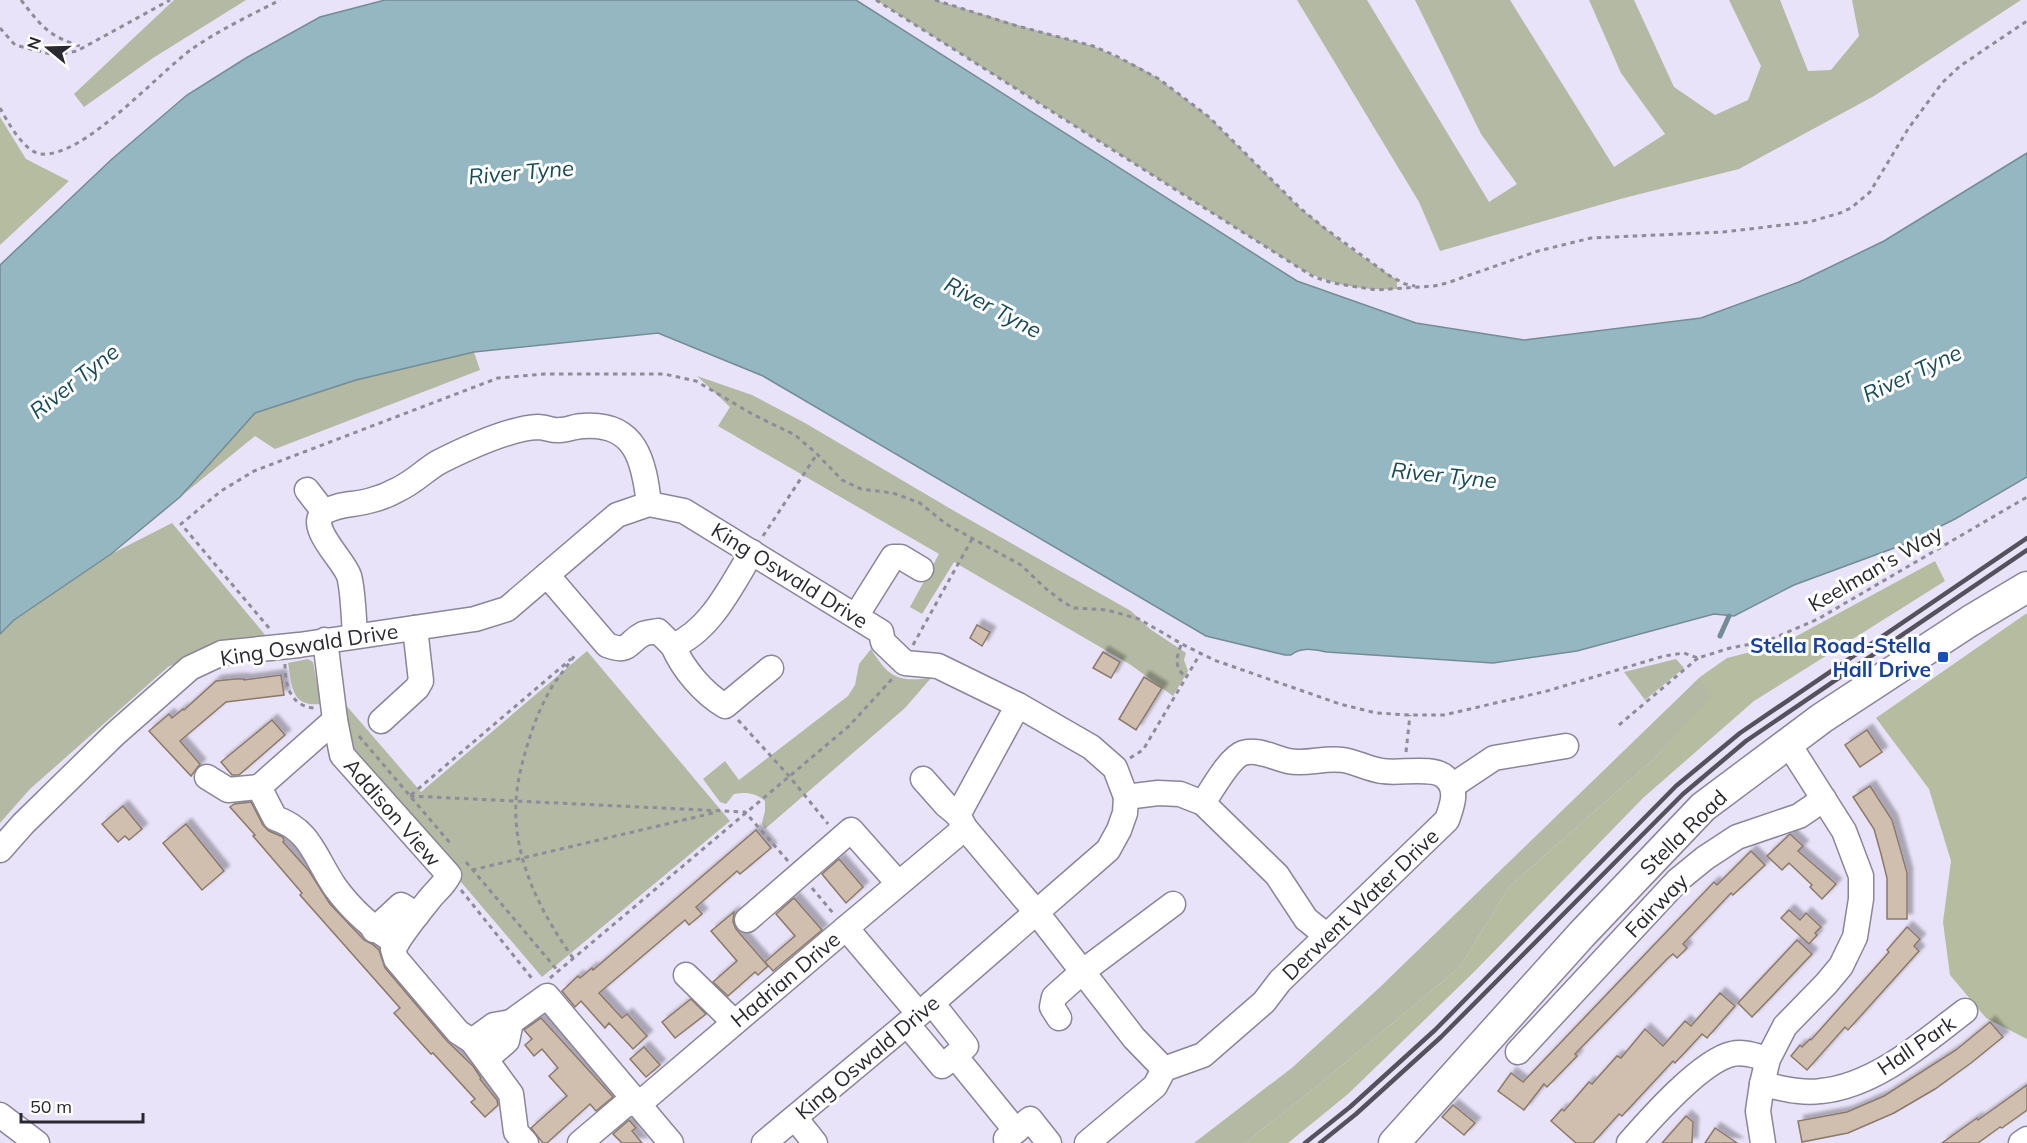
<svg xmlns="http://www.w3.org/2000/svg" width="2027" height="1143" viewBox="0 0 2027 1143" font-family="Mulish,sans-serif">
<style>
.green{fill:#b3b9a2}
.forest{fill:#b5bc9f}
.water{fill:#94b7c1;stroke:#748c96;stroke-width:1.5}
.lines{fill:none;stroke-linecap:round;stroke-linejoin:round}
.stream{stroke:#748c96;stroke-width:5}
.building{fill:#d0beae;stroke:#8a7a6b;stroke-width:1.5;filter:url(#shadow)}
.minor-casing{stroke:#8b8599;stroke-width:27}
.major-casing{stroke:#8b8599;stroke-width:33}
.path{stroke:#8e8b9a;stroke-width:3;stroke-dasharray:4.5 4.5;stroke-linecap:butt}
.minor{stroke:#fff;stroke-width:24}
.major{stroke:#fff;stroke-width:30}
.rail{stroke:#55525d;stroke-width:4.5}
.transit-dot{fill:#1a4fb4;stroke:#fff;stroke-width:2}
.labels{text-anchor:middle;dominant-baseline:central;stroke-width:6;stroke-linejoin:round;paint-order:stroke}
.street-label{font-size:21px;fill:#2a2830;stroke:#fff}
.transit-label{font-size:21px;font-weight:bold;fill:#164399;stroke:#fff;text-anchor:end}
.water-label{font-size:22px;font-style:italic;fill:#194b57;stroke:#fff}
</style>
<defs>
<filter id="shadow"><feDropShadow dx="5.5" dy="-5.5" stdDeviation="1.5" flood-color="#0004"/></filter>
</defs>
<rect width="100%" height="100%" fill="#e8e3f8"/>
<g class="green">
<polygon points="174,0 246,0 153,58 84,107 74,94"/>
<path d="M876,0H935L1031,29L1093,46L1137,66L1159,79L1209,117L1300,208L1350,248L1397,280V289C1364,291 1330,285 1301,269Z"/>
<polygon points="1297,0 1367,0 1489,202 1517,184 1481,134 1415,0 1510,0 1614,167 1665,134 1621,73 1589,0 1634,0 1674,87 1715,115 1748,100 1761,66 1729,0 1780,0 1808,71 1831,70 1859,36 1852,0 2021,0 1874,96 1739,169 1624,198 1440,251 1419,202"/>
<polygon points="474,352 480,370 275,449 255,436 180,497 255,413 356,380"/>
<polygon points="697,376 752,395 805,423 956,512 1131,611 1150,629 1186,653 1184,660 1188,671 1173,696 1131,665 954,562 922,614 910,607 939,554 718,426 730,407"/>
<polygon points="172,523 266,636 214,646 168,667 30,789 0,823 0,634 14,620 111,554"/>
<path d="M871,649C889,678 898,682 931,678L905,708L765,829L762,823L765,811V801C755,793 747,792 734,794L726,804L720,802L703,779L725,761L739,780L848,696L855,685L859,664Z"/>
<polygon points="587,651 730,821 542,977 346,747 345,704 421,792"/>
<path d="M308,659L313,662L321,704C316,704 310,705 306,703C290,699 291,676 288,663Z"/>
<polygon points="1676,659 1684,668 1645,700 1624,672"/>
<polygon points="1700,677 1713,697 1656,757 1509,887 1460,967 1316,1087 1245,1143 1194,1143 1293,1067 1378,989"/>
</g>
<g class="forest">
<polygon points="0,117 26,159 69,181 0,245"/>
<polygon points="1935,561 1945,581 1754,701 1643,798 1475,971 1348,1094 1288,1143 1245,1143 1316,1087 1460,967 1509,887 1656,757 1712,697 1700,677 1727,658 1782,644"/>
<polygon points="2027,613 2027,1039 1986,1018 1950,975 1943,922 1951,861 1929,789 1876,718"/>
</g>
<path class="water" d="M385,0H856L1297,281L1416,323L1524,340L1701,318L1799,282L1884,241L2027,153V477L1955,519L1905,544L1794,585L1734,616L1714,614L1577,651L1493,663L1327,652C1315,650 1301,646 1291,655H1285L1206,636L763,376L658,333L474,352L356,380L255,413L180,497L111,554L14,620L0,634V265L112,159L187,95L246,58L320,17Z"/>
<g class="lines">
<polyline class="stream" points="1720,636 1729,616"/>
</g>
<g class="building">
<polygon points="977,625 990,632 982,646 970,638"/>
<polygon points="1103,652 1120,662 1111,678 1093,668"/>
<polygon points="281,675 284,695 226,702 180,741 200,764 191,776 149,731 169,714 172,718 183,709 184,710 216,681 235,679 244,679 244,680"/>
<polygon points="1144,677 1162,688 1136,730 1119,719"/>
<polygon points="272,720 285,735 239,775 232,775 221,762"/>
<polygon points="1867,730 1882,752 1860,767 1845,745"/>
<polygon points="1870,786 1892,820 1900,848 1907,873 1907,919 1887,919 1887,878 1881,854 1874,829 1853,797"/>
<polygon points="251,802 263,825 269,831 283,837 284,841 283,842 309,871 330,904 364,940 372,944 379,950 385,968 447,1041 473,1066 481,1078 480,1079 497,1100 498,1105 485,1117 471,1102 475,1099 433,1053 431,1054 394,1013 400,1008 300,895 302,893 253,836 255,835 230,807 234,804"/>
<polygon points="123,806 142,829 129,840 125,836 118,842 102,824"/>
<polygon points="186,824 224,871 202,890 163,843"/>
<polygon points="756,830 771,848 740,874 737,871 696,907 702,914 689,925 685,920 599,993 622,1018 627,1014 647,1036 633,1049 609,1023 605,1028 581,1001 575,1007 562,991 578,976 580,978 592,968 593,970"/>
<polygon points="1790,834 1803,846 1798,851 1836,884 1822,899 1810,887 1812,885 1789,863 1782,870 1767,856"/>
<polygon points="1751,851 1765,865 1733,895 1731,893 1683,944 1687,948 1677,958 1673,954 1667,959 1575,1054 1577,1056 1547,1087 1544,1084 1524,1110 1498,1091 1511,1073 1523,1082 1714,882 1717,885"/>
<polygon points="839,859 863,887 846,903 822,874"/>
<polygon points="794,898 822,930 773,971 765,962 795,936 776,914"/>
<polygon points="1789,910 1800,920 1806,913 1821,927 1815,933 1817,935 1809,944 1781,918"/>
<polygon points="734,912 733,922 736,929 768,966 758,975 755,972 728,996 713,982 737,961 711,931"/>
<polygon points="1907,927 1920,939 1914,946 1919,951 1848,1030 1845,1027 1807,1070 1791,1056 1800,1045 1802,1047 1810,1039 1811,1040 1889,952 1887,950"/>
<polygon points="1797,940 1812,954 1752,1017 1738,1003"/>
<polygon points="1720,993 1735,1006 1707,1038 1702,1034 1675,1063 1673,1061 1622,1116 1619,1114 1593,1143 1576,1143 1551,1121 1562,1109 1564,1111 1589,1082 1592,1084 1617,1056 1621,1058 1645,1029 1663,1046 1685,1021 1691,1026"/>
<polygon points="691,999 706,1014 675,1038 662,1022"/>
<polygon points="541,1018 613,1097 596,1111 590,1104 547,1143 543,1143 531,1128 567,1096 549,1076 558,1068 542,1049 534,1056 525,1045 532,1039 524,1030"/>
<polygon points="1990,1022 2003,1037 1971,1063 1935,1089 1894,1113 1848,1133 1802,1142 1798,1121 1847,1112 1884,1096 1956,1050"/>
<polygon points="644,1047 660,1065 646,1077 630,1059"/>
<polygon points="2027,1085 2027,1110 2002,1128 2000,1127 1978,1143 1942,1143 1977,1118 1978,1120"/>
<polygon points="1453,1105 1475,1123 1464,1135 1442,1117"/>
<polygon points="1686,1116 1693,1122 1692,1143 1662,1143"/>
<polygon points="629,1120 636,1128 632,1131 642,1143 622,1143 613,1134"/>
<polygon points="1715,1128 1737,1143 1705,1143"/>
</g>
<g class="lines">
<defs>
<g id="minor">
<path d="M307,490L324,512C306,527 344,560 349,576C353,589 354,621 355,636"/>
<path d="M324,512C343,502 353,506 372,500C380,498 390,494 397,490C413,483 425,470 439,462C465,449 510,428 538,427C545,427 553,431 560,430C568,430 575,426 583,426C636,422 644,461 649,504"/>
<path d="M547,575L607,645C630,654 627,642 643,634C647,632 654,632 658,631L673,646C711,630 731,586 752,552"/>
<polyline points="856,616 893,557 901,557 921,569"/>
<path d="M325,640L335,720L342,755L449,875C442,888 436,890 428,901C415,917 403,932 393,949L396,959L458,1032L472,1041L494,1025L511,1022L547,996L671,1143"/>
<path d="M673,646C683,669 703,693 725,706L771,668"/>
<polyline points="1018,705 958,815 965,828 1037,913 1134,1038 1164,1069"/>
<path d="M335,720L259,787L275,818C311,830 315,858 335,887C351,909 373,929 397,943"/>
<polyline points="381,721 417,688 421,681 415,628"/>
<polyline points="207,777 228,790 259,787"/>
<polyline points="923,779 946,805 958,815"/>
<polyline points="1452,786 1494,758 1566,746"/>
<polyline points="1126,797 1158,793 1180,794 1203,803 1277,875 1306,919 1327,936"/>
<polyline points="0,850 23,824 115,734 190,668 222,653 299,645 475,619 507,609 617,515 649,504 684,511 881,632 883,642 905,663 938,666 1018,705 1091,747 1115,768 1126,797 1125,813 1119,830 1108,850 932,1003 764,1143"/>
<polyline points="747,920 851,830 898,883"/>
<polyline points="846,928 965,828"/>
<polyline points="374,930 401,905 417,915"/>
<polyline points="686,975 734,1022"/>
<polyline points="932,1003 966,1046 955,1056 1016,1131"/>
<polyline points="1059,1018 1052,1007 1054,997 1082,972 1173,904"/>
<polyline points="907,1024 942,1066 955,1056"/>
<polyline points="472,1041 511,1094 516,1132 526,1143"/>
<polyline points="1518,1052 1678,880 1705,858 1737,837 1799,816 1824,799"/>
<polyline points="486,1059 507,1041 511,1022"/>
<path d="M1762,1084C1782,1088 1801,1094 1821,1091C1875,1086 1924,1042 1965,1011"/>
<polyline points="0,1115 37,1143"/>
<polyline points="795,1118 815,1143"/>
<polyline points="1008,1141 1006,1139 1030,1119 1049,1143"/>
<polyline points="580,1143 626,1104 639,1104 846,928 919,1014"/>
<path d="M1087,1143L1155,1086L1164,1069L1203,1055L1264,1002L1280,981L1447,820C1452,806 1459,789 1445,777C1433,766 1399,774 1382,771C1368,769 1356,762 1343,760C1324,757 1307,765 1288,761C1274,758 1257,748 1243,753C1229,758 1212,790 1203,803"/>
<path d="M1629,1143C1650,1119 1701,1061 1732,1054C1744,1051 1756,1056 1768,1059"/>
<polyline points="1763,1143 1758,1111 1762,1084 1768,1059 1785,1026 1826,984 1841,966 1855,937 1861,899 1861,876 1844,831 1788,743"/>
<polyline points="2021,1143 2027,1139"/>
</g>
<polyline id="major" points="1394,1143 1582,934 1703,807 1822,718 1970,621 2027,587"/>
</defs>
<use href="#minor" class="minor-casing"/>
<use href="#major" class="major-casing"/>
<g class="path">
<path d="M21,0C42,27 49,37 83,47"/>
<polyline points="876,0 1301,269 1314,277 1333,283 1376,290 1434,286 1447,283 1538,251 1591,238 1723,232 1809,222 1840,213 1851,208 1870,192 1908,129 1942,83 1960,66 2027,21"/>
<polyline points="935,0 1014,25 1093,46 1116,56 1159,79 1209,117 1300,208 1323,227 1390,276 1405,284 1415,286"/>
<polyline points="0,28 15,45 54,55 77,51 170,0"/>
<path d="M0,108C7,121 25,153 41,154C84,158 158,73 192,49C219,30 251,15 280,0"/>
<polyline points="763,536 817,454"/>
<polyline points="269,628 181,524 221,491 254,471 498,378 545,374 664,374 696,381 754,415 795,435 817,454 842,480 861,489 893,493 920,503 946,524 1021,565 1044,587 1063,602 1074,608 1107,610 1139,619 1182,644 1214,660 1340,704 1376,713 1410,715 1444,715 1547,691 1664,656 1684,653 1698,658 1730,648 1767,641 1818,619 2027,497"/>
<polyline points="913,645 972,539"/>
<path d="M1181,645C1176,658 1174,668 1186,677"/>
<path d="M285,664C285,685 290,706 314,708"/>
<polyline points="738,720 789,776 828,824"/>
<polyline points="1619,725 1698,658"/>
<polyline points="359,736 450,843"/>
<polyline points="1406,752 1410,715"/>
<polyline points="1130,758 1143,750 1200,654"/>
<polyline points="411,795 571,659"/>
<polyline points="410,796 745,812 788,861"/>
<polyline points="466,862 558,971"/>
<polyline points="472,870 713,813"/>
<polyline points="812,888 833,913"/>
<polyline points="461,890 534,981"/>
<path d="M573,958C541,913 513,859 516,802C517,782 522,762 528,743C534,723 542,703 553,685C560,675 568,665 575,655"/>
<polyline points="550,978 849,726 892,679"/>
</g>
<use href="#minor" class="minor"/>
<use href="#major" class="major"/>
<g class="rail">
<polyline points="1305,1143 1350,1107 1435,1030 1676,786 1740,733 2027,538"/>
<polyline points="1320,1143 1356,1114 1441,1037 1683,794 1746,741 2027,550"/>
</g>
</g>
<rect class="transit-dot" x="1937" y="651" width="12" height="12" rx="3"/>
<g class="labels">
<g class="street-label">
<text transform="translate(1875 568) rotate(-30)">Keelman's Way</text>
<text transform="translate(790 575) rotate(32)">King Oswald Drive</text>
<text transform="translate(309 644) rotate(-9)">King Oswald Drive</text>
<text transform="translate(393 812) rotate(49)">Addison View</text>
<text transform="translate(1683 832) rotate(-44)">Stella Road</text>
<text transform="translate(1360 904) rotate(-44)">Derwent Water Drive</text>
<text transform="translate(1656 905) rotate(-46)">Fairway</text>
<text transform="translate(785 979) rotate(-40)">Hadrian Drive</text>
<text transform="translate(1916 1045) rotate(-34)">Hall Park</text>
<text transform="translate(867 1057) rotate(-40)">King Oswald Drive</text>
</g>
<g class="transit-label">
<text x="1931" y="645">Stella Road-Stella<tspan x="1931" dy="24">Hall Drive</tspan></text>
</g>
<g class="water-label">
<text transform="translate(521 172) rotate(-5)">River Tyne</text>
<text transform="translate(993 307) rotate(28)">River Tyne</text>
<text transform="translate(1912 373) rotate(-25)">River Tyne</text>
<text transform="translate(74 381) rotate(-38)">River Tyne</text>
<text transform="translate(1444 475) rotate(6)">River Tyne</text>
</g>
</g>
<g transform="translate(48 48) rotate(289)" stroke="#ffffff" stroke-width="4.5" paint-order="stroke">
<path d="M0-4.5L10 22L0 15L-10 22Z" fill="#2a2830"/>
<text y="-9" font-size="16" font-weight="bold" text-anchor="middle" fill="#2a2830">N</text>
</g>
<path d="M21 1113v9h122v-9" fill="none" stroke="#2a2830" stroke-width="3"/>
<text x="30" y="1113" font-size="18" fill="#2a2830" stroke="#ffffff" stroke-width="4.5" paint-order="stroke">50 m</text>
</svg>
